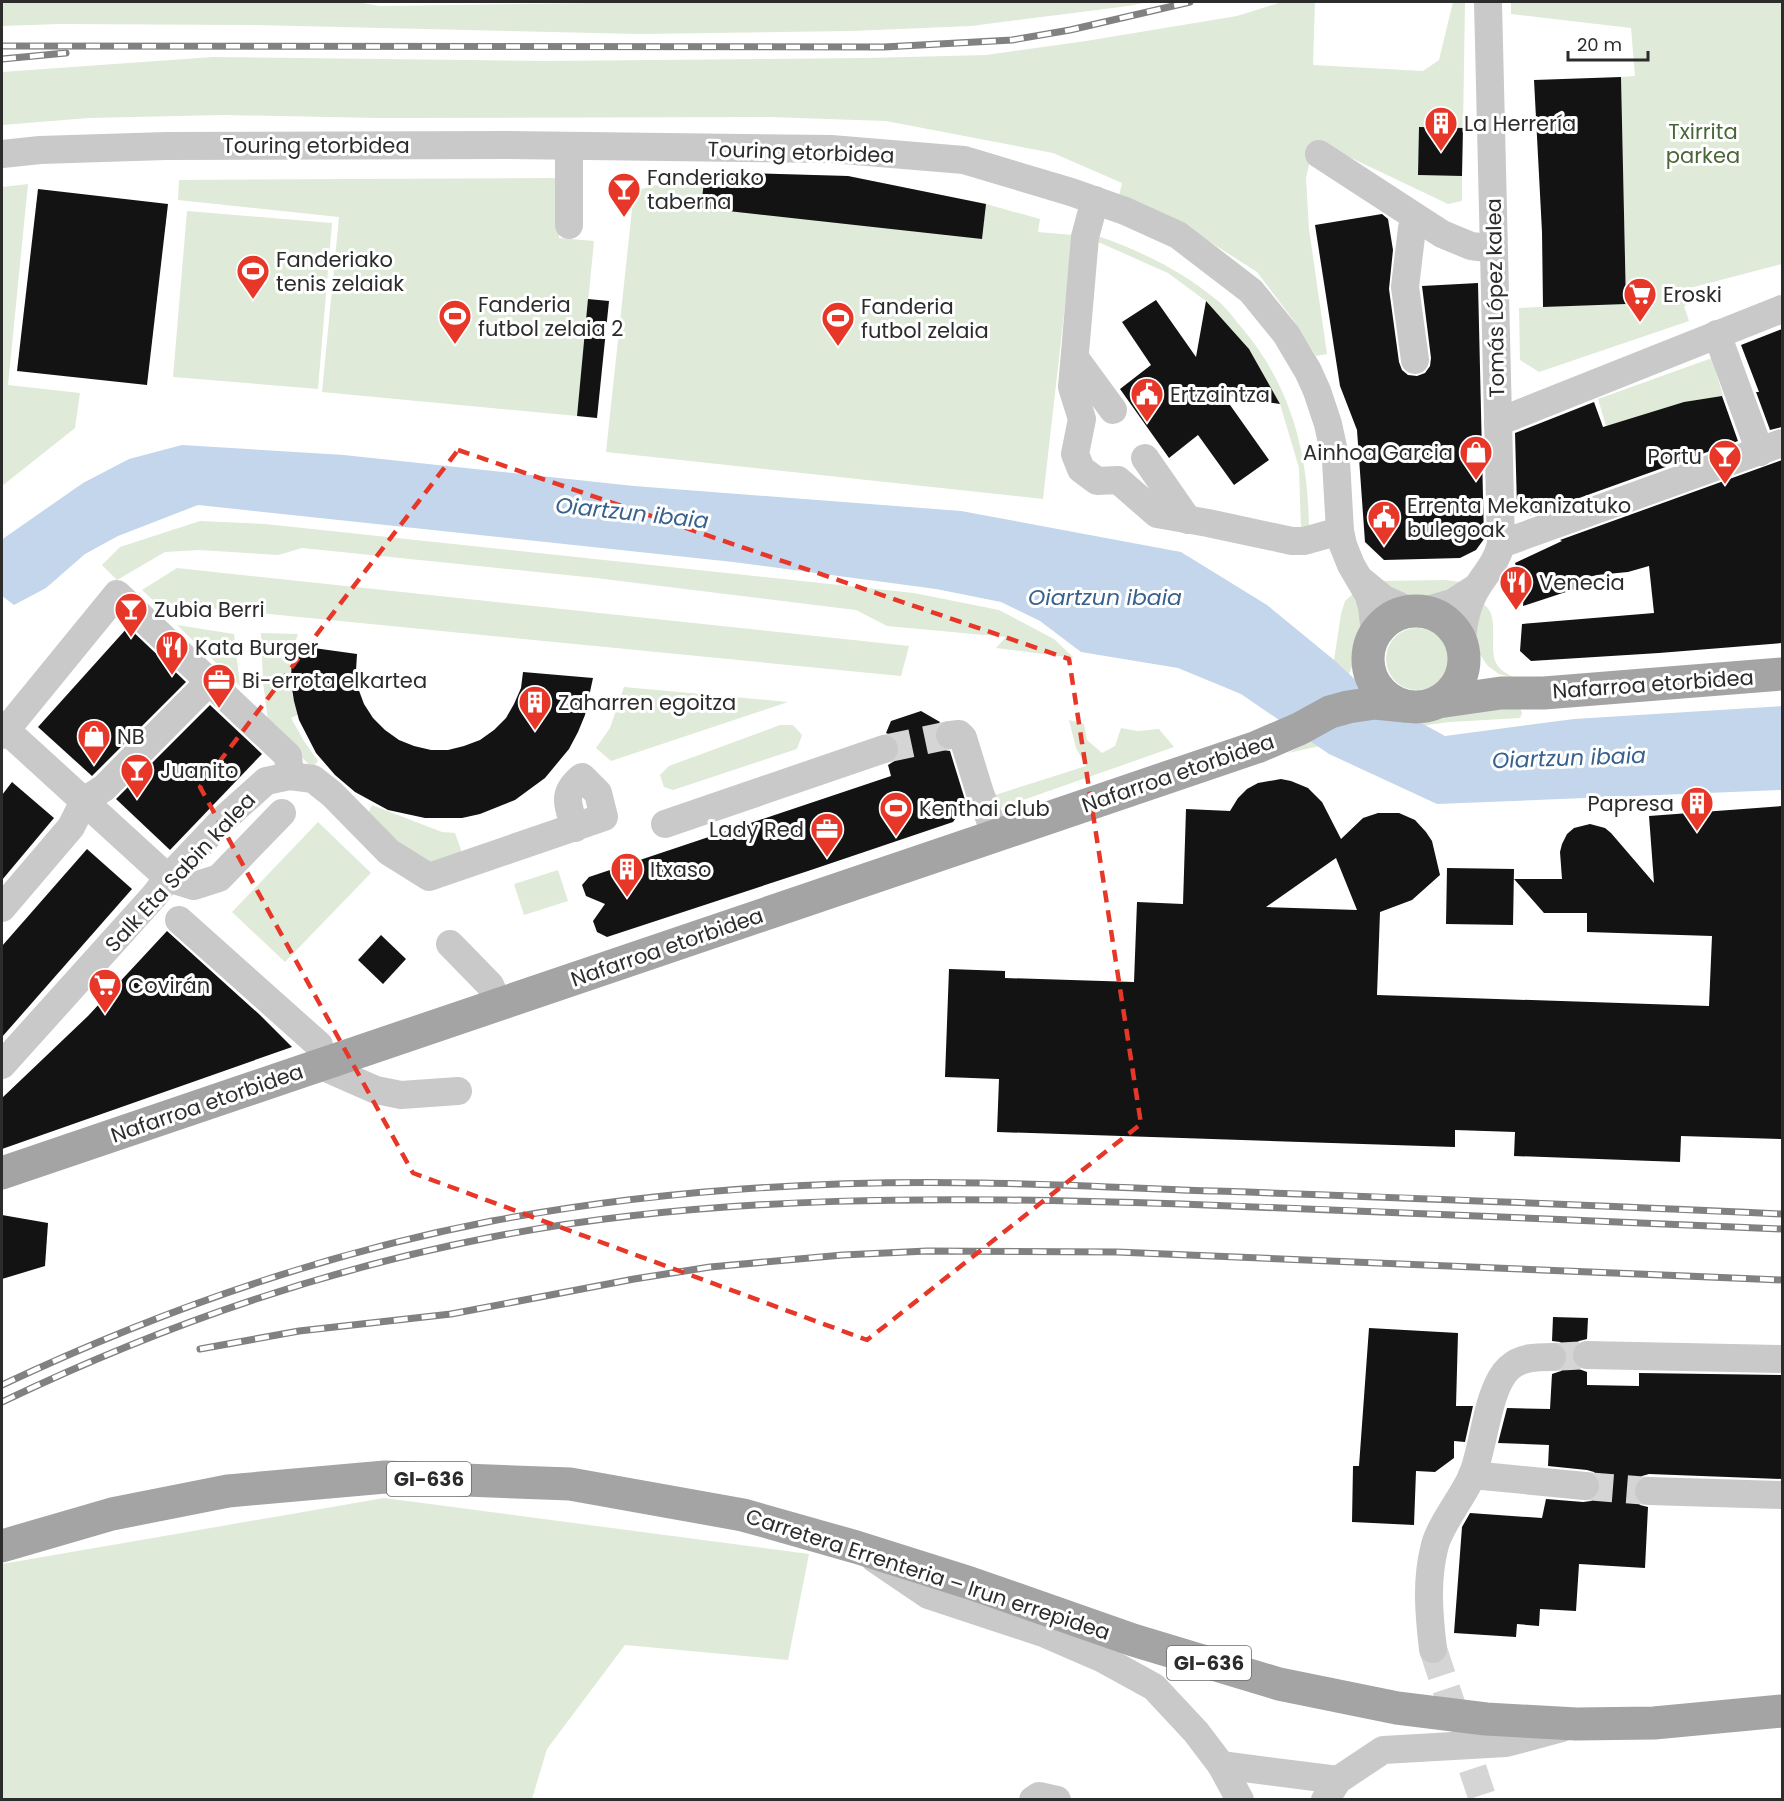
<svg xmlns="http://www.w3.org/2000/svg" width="1784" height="1801" viewBox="0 0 1784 1801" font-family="Poppins,sans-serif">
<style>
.green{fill:#dfead8}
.water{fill:#c4d6eb}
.building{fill:#131313;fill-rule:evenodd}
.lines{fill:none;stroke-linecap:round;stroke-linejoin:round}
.minor-tunnel{stroke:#d5d5d5;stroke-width:28;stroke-dasharray:28 14;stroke-linecap:butt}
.minor{stroke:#c9c9c9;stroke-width:28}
.major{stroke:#a4a4a4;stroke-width:33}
.rail-casing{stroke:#818181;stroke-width:7}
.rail{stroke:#fff;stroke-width:4.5;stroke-dasharray:14;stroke-linecap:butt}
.marked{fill:none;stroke:#e73729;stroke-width:4.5;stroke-dasharray:12 8;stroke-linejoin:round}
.labels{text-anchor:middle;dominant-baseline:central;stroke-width:6;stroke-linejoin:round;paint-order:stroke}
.shield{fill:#fff;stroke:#6b6b6b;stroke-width:1.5}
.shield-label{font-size:20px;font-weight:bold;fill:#2c2c2c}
.poi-label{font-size:21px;fill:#2c2c2c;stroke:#fff;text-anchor:start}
.park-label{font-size:21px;fill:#486739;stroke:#fff}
.street-label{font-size:21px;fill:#2c2c2c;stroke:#fff}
.water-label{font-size:22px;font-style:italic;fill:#39618e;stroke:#fff}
</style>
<rect width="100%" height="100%" fill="#fff"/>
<g class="green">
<polygon points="2,2 357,2 379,6 659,2 1149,2 1128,6 971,26 851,31 640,34 254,25 59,24 2,26"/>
<polygon points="1282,2 1315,2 1313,65 1423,71 1439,60 1453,2 1465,2 1463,128 1420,128 1418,175 1462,176 1462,201 1448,204 1326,146 1312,152 1306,178 1309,229 1327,354 1316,356 1294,321 1257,272 1196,233 1119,196 1122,183 1053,153 886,121 769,117 378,118 223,115 89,118 2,125 2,72 213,57 544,61 867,58 986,55 1086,41 1237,16"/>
<polygon points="1511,2 1782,2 1782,264 1690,288 1695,303 1684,306 1689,321 1539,372 1520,360 1519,308 1626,303 1621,77 1635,76 1631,28 1511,14"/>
<polygon points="705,172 848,176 986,204 1040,219 1038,232 1073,235 1043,499 606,452 634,191"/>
<polygon points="560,178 559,238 594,241 577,416 322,392 339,217 178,200 179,180"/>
<polygon points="28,184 8,385 80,393 75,428 2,486 2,187"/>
<polygon points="187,211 332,223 318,389 173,377"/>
<path d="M1098,236C1141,251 1182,271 1218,301C1227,308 1234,319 1242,328C1292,387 1309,456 1309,532L1301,529L1299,468L1280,404L1249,349L1206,301L1168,273L1096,241Z"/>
<polygon points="1712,358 1723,396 1691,401 1606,426 1598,399"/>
<polygon points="200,521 265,524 914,593 999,610 1054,639 1074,658 996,648 1006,637 887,626 856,610 596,578 302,548 278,555 199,550 165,552 117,580 102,565 120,547"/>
<polygon points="177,568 909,646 901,676 156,603 142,590"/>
<polygon points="1445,580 1462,582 1427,600 1410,599 1378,581"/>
<polygon points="1353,594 1363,622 1357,655 1346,681 1334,660 1341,614 1345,601"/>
<path d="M1483,604C1501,615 1488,646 1496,663C1499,670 1508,674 1514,678L1499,674L1488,666L1478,652L1473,640Z"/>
<polygon points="177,625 234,634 240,686"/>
<circle cx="1417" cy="659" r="31"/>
<polygon points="261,633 298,634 290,658 292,694 299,714 291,718 304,741 318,761 312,768 268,721 263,682"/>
<polygon points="624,687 788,702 611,761 596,748 610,728"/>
<polygon points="1458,706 1520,708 1522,713 1520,718 1450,722 1397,729 1288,753 1331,730 1436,719"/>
<polygon points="1069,720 1084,724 1087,740 1102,753 1115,746 1121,728 1138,731 1159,729 1174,747 995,810 989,797 1086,766 1076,748"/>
<polygon points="780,725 793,725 802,735 797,749 673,790 664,787 660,775 669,766"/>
<polygon points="372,805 442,832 455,833 462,853 425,864 367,815"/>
<polygon points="318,822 371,873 285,962 232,912"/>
<polygon points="558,870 568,901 524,915 514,884"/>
<polygon points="384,1498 809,1554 788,1660 625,1645 547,1749 532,1799 2,1799 2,1564"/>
</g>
<polygon class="water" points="182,445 344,455 634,486 961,511 1181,552 1267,605 1334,660 1374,697 1445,736 1574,719 1782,706 1782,790 1437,804 1329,754 1241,694 1178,668 1081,652 1040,621 1001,602 936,589 733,562 198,505 118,536 85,554 46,588 14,605 2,596 2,541 4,538 83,483 129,459"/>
<g class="building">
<polygon points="1621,77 1626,304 1543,307 1542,232 1534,80"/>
<polygon points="1419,127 1463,128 1462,176 1418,175"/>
<polygon points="705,172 848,176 986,204 982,239 701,208"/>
<polygon points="38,189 168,204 147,385 17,371"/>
<polygon points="1382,214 1388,219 1393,250 1389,289 1399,362 1402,370 1408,375 1417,376 1425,373 1430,366 1431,358 1422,286 1478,283 1484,539 1476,550 1460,558 1384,560 1365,542 1357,430 1340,386 1315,225"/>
<polygon points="588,299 609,301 597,418 577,416"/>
<polygon points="1156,300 1196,357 1206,301 1249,349 1280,404 1223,395 1269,460 1234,485 1198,435 1169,458 1120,389 1151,365 1122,322"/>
<polygon points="1782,329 1782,427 1770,430 1756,392 1759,392 1741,345"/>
<polygon points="1722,396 1738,441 1529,516 1517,507 1515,433 1594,402 1603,427 1684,402"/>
<polygon points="1782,460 1782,643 1659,653 1531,661 1520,651 1522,624 1654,613 1649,566 1628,572 1597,575 1577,580 1578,588 1523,606 1524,589 1515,563 1562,541 1560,540"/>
<polygon points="128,627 186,682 92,776 38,727"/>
<polygon points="292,645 357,654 356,671 358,688 364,704 373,718 385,730 399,740 414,746 431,750 448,750 464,746 480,740 494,730 506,718 514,704 521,688 523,672 593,678 585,715 578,732 569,749 545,778 515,800 480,814 462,818 425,818 388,810 355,792 335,775 316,753 299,720 294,701 291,683"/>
<polygon points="210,705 262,754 170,850 116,799"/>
<polygon points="921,711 940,722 935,729 934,737 937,745 943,750 950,751 966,803 953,822 808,871 607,937 597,932 593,921 605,904 586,896 582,885 589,877 891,776 888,765 896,760 900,752 899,743 895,737 886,733 891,721"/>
<path d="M1281,779L1291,781L1308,788L1322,802L1341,839L1363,818L1378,813H1399L1415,820L1426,832L1432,841L1440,875L1412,900L1380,912L1377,995L1709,1006L1712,936L1587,932V913H1544L1514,879H1562L1560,852L1562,844L1567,834L1574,828L1590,824L1605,828L1611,833L1654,883L1649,816L1782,806V1139L1681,1136L1680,1162L1514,1156L1515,1132L1455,1130V1147L997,1132L999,1079L945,1077L949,969L1005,971V978L1134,982L1137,902L1183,904L1186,809L1230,811L1238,798L1247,789L1258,783ZM1336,858L1357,910L1266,907Z"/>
<polygon points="12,782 54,818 2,880 2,795"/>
<polygon points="87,849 132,889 2,1037 2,946"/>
<polygon points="1447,868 1514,869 1513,925 1446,924"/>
<polygon points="167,931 260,1015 292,1047 2,1149 2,1098 88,1016"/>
<polygon points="381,935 406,959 383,984 358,960"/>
<polygon points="2,1215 48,1223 45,1266 2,1279"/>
<polygon points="1553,1317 1588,1318 1587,1339 1579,1341 1573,1346 1571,1354 1573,1363 1579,1369 1587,1372 1587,1385 1639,1386 1639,1373 1782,1375 1782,1479 1649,1474 1642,1476 1635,1482 1633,1491 1635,1499 1640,1505 1648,1507 1645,1568 1579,1564 1576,1611 1540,1609 1539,1626 1517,1624 1516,1637 1454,1633 1462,1527 1470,1513 1542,1518 1546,1499 1583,1502 1591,1501 1598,1496 1601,1488 1600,1480 1594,1472 1587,1470 1548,1466 1549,1445 1498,1443 1507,1408 1550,1409 1552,1374 1561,1371 1566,1366 1568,1358 1566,1348 1560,1342 1552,1341"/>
<polygon points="1369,1328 1458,1333 1456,1406 1473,1406 1465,1442 1454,1441 1454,1458 1435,1472 1416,1471 1414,1525 1352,1522 1353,1466 1359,1466"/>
</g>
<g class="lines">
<g class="minor-tunnel">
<polyline points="884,749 950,735"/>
<polyline points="1552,1357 1587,1355"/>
<polyline points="1585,1486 1649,1491"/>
<polyline points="1433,1649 1483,1800"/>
</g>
<g class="minor">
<polyline points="2,154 40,150 166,146 507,145 831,149 964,160 1071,192 1125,211 1178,235 1251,291 1286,334 1308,371 1317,391 1328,424 1336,461 1340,531 1343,545 1351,565 1368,594 1372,607 1375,633"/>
<polyline points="1319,154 1442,234 1471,246 1494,249"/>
<polyline points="1095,200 1085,237 1072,387 1082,419 1075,454 1081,469 1097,481 1118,480 1157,514 1208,523 1292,541 1304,541 1340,531"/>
<polyline points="569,225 569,146"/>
<polyline points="1717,334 1760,452"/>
<polyline points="1075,358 1113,410"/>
<polyline points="1415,360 1405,287 1412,228 1416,218"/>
<polyline points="1498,422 1782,309"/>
<polyline points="1145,458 1188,520"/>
<polyline points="1501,544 1782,443"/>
<polyline points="1362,581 1384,599 1410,611"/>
<polyline points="1424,611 1452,603 1477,587"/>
<path d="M1462,642C1463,623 1467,603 1478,586C1487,572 1497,561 1501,544L1488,2"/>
<polyline points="6,730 168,878 194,886 219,878 282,813"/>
<polyline points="2,735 117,594 288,756 290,776"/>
<polyline points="950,735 959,734 963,738 980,793 996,836"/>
<polyline points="665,824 884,749"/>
<polyline points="2,908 71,827 84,801 104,788 209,682"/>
<polyline points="179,920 319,1045"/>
<polyline points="450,944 490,985 499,1005"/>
<path d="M2,1065L154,896L168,878L226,817L266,781L290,776L313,779L332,794L389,852L429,877L604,817L598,793L582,777C561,794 568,804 575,828"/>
<polyline points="319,1065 376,1090 401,1095 458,1091"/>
<polyline points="1587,1355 1782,1359"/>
<polyline points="1472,1475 1585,1486"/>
<polyline points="1649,1491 1782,1495"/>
<polyline points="875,1559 928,1595 1043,1633 1103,1659 1154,1687 1196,1732 1221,1765 1240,1800"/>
<path d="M1433,1649C1429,1615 1426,1582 1434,1549C1438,1527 1463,1497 1472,1476C1484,1448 1487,1388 1509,1368C1521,1357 1536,1357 1552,1357"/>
<polyline points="1221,1765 1338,1780"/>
<polyline points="1033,1800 1039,1796 1057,1800"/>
<polyline points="1325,1800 1338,1780 1383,1750 1506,1743 1562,1728"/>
</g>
<g class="major">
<circle cx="1416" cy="659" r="48"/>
<polyline points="1438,702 1501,693 1544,693 1782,674"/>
<polyline points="2,1173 1257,747 1299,729 1330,712 1348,707 1375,703 1405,706"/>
<polyline points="2,1546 112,1514 228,1491 385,1477 570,1484 743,1515 856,1547 970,1583 1133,1640 1279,1684 1397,1708 1486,1719 1576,1724 1654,1723 1782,1711"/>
</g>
<defs>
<g id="rail">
<polyline points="2,46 884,47 1012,40 1070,30 1190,2"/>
<polyline points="2,59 66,53"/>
<polyline points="200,1349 299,1331 451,1314 634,1279 710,1267 843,1255 927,1251 1117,1252 1782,1280"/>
<path d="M2,1385C159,1311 321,1254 492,1221C651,1191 820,1180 982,1183C1049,1184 1115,1187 1182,1190C1382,1196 1582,1205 1782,1214"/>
<path d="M2,1402C158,1327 322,1270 492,1237C719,1193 952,1197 1182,1204C1382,1211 1582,1221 1782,1229"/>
</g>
</defs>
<use href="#rail" class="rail-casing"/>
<use href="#rail" class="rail"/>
</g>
<path class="marked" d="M458,450L1069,659L1141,1124L867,1340L413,1173L200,787Z"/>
<defs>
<symbol id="building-pin" viewBox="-11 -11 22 30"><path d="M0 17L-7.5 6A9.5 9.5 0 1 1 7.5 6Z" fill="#e73729" stroke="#fff"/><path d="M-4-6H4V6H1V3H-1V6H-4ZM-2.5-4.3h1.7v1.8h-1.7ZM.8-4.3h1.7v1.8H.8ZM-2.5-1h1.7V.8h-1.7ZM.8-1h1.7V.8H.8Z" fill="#fff"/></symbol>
<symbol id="bar-pin" viewBox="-11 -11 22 30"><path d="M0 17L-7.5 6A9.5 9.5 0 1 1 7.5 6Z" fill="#e73729" stroke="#fff"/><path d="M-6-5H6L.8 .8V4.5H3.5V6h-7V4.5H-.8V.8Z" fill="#fff"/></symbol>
<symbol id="stadium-pin" viewBox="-11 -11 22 30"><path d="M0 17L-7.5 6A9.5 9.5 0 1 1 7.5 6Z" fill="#e73729" stroke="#fff"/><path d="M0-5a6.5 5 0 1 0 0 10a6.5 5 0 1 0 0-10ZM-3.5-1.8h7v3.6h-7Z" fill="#fff"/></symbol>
<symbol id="supermarket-pin" viewBox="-11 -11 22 30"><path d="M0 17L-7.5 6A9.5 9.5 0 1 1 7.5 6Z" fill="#e73729" stroke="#fff"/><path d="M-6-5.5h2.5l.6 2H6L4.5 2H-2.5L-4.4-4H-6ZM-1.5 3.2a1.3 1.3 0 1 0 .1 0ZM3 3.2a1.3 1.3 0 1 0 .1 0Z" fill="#fff"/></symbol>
<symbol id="civic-pin" viewBox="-11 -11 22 30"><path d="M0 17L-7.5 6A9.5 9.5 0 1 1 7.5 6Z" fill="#e73729" stroke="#fff"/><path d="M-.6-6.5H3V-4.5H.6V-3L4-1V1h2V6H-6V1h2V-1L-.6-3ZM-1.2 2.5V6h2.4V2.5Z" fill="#fff"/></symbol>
<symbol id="shop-pin" viewBox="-11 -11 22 30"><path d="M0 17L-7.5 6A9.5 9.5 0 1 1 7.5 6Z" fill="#e73729" stroke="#fff"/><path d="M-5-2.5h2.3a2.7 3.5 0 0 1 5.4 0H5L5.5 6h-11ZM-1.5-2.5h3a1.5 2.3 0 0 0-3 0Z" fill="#fff"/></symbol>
<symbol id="restaurant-pin" viewBox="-11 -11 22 30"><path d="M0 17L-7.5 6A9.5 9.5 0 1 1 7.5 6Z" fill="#e73729" stroke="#fff"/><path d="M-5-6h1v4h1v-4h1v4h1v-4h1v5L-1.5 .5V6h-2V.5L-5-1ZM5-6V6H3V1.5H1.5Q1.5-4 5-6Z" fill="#fff"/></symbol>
<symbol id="office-pin" viewBox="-11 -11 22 30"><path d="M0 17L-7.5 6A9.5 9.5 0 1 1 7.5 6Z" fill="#e73729" stroke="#fff"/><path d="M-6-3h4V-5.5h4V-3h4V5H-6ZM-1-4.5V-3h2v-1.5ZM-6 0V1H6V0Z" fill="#fff"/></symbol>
</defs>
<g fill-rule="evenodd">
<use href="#building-pin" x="1422" y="104" width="38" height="52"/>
<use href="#bar-pin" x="605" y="170" width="38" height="52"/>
<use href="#stadium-pin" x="234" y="252" width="38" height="52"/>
<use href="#supermarket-pin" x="1621" y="275" width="38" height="52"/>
<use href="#stadium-pin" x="436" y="297" width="38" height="52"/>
<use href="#stadium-pin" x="819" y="299" width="38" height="52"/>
<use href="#civic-pin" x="1128" y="375" width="38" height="52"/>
<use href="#shop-pin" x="1457" y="433" width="38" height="52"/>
<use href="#bar-pin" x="1706" y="437" width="38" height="52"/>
<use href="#civic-pin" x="1365" y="498" width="38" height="52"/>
<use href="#restaurant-pin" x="1497" y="563" width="38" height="52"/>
<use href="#bar-pin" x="112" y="590" width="38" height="52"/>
<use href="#restaurant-pin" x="153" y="628" width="38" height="52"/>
<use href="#office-pin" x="200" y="661" width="38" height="52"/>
<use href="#building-pin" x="516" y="683" width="38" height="52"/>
<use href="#shop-pin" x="75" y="717" width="38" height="52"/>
<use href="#bar-pin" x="118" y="751" width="38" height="52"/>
<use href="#building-pin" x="1678" y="784" width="38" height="52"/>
<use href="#stadium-pin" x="877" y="789" width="38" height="52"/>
<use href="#office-pin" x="808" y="810" width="38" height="52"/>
<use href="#building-pin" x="608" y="850" width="38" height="52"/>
<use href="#supermarket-pin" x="86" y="966" width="38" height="52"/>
</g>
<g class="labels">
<g class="shield">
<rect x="387" y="1462" width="84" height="34" rx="4.5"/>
<rect x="1167" y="1646" width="84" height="34" rx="4.5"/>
</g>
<g class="shield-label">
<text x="429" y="1479">GI-636</text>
<text x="1209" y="1663">GI-636</text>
</g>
<g class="poi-label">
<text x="1464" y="123">La Herrería</text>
<text x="647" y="177">Fanderiako<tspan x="647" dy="24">taberna</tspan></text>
<text x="276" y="259">Fanderiako<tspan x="276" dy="24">tenis zelaiak</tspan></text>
<text x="1663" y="294">Eroski</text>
<text x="478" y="304">Fanderia<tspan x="478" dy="24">futbol zelaia 2</tspan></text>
<text x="861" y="306">Fanderia<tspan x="861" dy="24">futbol zelaia</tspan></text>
<text x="1170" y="394">Ertzaintza</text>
<text x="1453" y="452" text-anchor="end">Ainhoa Garcia</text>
<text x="1702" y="456" text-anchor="end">Portu</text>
<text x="1407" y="505">Errenta Mekanizatuko<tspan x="1407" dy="24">bulegoak</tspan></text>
<text x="1539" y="582">Venecia</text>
<text x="154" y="609">Zubia Berri</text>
<text x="195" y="647">Kata Burger</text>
<text x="242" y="680">Bi-errota elkartea</text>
<text x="558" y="702">Zaharren egoitza</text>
<text x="117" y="736">NB</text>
<text x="160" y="770">Juanito</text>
<text x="1674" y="803" text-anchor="end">Papresa</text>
<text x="919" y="808">Kenthai club</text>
<text x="804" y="829" text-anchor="end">Lady Red</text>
<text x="650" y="869">Itxaso</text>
<text x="128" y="985">Covirán</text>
</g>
<g class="park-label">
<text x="1703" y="131">Txirrita<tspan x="1703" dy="24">parkea</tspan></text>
</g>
<g class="street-label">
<text x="316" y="145">Touring etorbidea</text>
<text transform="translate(801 152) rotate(2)">Touring etorbidea</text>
<text transform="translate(1495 298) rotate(-91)">Tomás López kalea</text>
<text transform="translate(1653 684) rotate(-4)">Nafarroa etorbidea</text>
<text transform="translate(1178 773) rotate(-19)">Nafarroa etorbidea</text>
<text transform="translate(180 872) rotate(-47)">Salk Eta Sabin kalea</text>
<text transform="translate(667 947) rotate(-19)">Nafarroa etorbidea</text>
<text transform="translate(207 1103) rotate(-19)">Nafarroa etorbidea</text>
<text transform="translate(928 1574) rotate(18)">Carretera Errenteria – Irun errepidea</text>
</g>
<g class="water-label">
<text transform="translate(632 513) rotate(6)">Oiartzun ibaia</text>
<text x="1105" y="597">Oiartzun ibaia</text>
<text transform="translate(1569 758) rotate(-2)">Oiartzun ibaia</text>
</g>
</g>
<rect width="1784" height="1801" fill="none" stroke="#2c2c2c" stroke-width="6"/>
<path d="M1568 51v9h80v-9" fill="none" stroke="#2c2c2c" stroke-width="3"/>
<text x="1577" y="51" font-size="18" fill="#2c2c2c" stroke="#ffffff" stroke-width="4.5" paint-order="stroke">20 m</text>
</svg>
